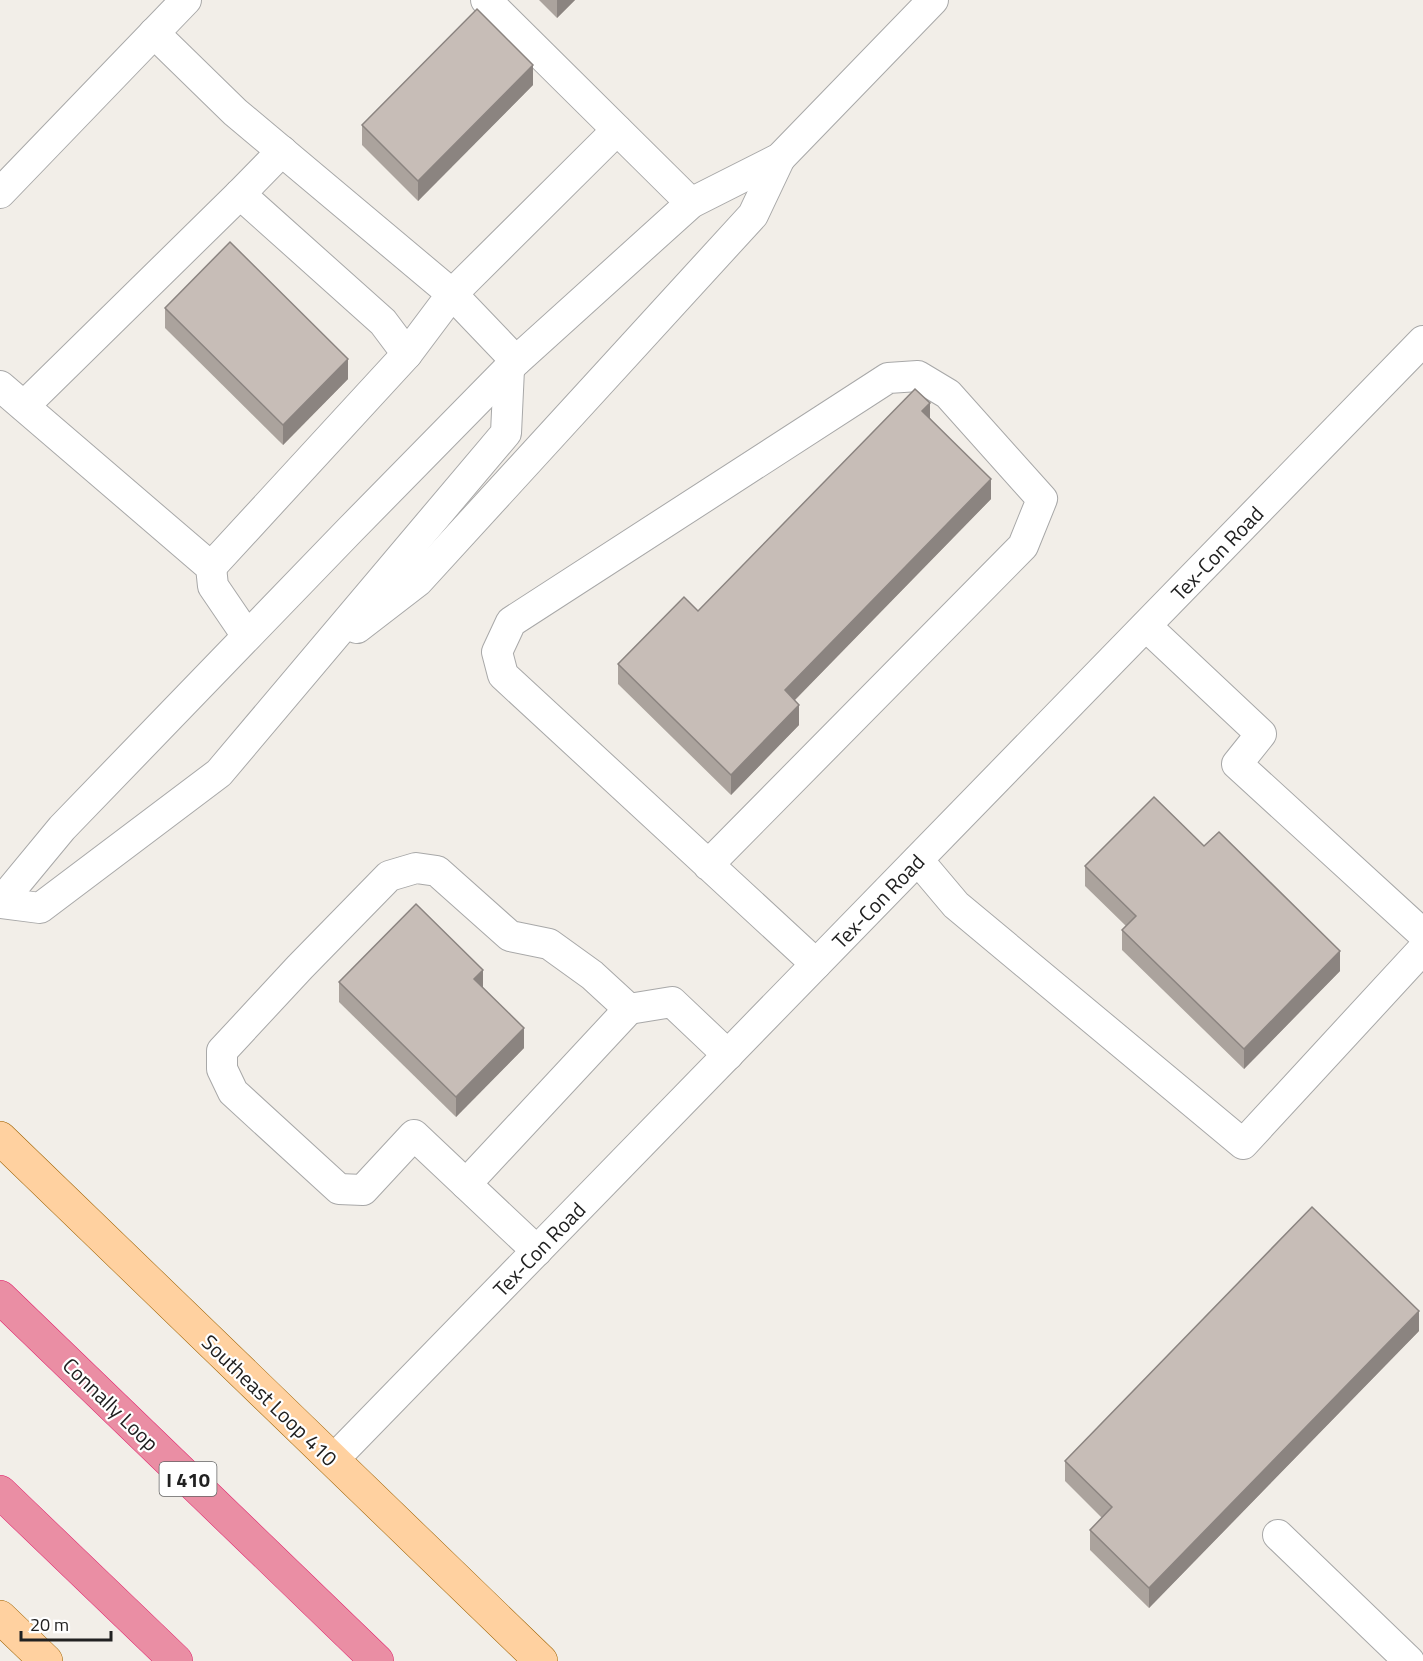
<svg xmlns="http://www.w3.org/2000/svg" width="1423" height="1661" viewBox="0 0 1423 1661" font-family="'Titillium Web',sans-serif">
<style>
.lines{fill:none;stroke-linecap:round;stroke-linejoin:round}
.minor-casing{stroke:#a8a8a8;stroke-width:32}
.major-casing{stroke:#9e6200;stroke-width:34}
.highway-casing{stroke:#e1236d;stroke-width:34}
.minor{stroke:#fff;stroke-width:30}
.major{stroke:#ffd1a0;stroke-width:33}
.highway{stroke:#ea8ea4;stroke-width:33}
.wall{fill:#aba39d}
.shaded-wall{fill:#8b8480}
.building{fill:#c7bdb7;stroke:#8b8480;stroke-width:1.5}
.labels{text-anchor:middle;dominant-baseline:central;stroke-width:4.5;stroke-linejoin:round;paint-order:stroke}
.shield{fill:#fff;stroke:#646464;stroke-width:1.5}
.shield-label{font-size:20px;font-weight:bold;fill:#212121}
.street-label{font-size:21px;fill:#212121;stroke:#fff}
</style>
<rect width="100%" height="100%" fill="#f2eee8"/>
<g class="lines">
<defs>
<g id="minor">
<polyline points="486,0 691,203"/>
<polyline points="154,33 235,112 452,294 407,354"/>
<polyline points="0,193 186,0"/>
<polyline points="240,194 282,151"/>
<polyline points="516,361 452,294 617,130"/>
<polyline points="0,386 211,567 213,586 247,636"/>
<polyline points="24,406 240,194 383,322 407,354 211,567"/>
<polyline points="1146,626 1261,734 1237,764 1423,934"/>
<polyline points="357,628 418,581 753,215 780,158"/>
<polyline points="918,860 956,905 1243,1144 1423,949"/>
<polyline points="708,865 1023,546 1042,499 948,394 918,376 888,378 511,622 497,652 503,675 816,964"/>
<polyline points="0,903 62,828 350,530 516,361 691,203 780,158 933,0"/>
<polyline points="1,903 40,908 219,773 506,433 509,369"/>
<polyline points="466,1184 629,1009"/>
<polyline points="537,1251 414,1135 363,1190 339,1189 233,1092 222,1069 222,1051 300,967 389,876 416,868 437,871 510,936 549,944 592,975 629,1009 672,1002 728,1055"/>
<polyline points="333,1460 1423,341"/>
<polyline points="1278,1535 1409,1661"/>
</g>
<g id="major">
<polyline points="0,1138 541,1661"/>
<polyline points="0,1617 46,1661"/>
</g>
<g id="highway">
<polyline points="0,1297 377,1661"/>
<polyline points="0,1492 176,1661"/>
</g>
</defs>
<use href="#minor" class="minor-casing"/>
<use href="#major" class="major-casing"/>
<use href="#highway" class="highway-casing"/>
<use href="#minor" class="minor"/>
<use href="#major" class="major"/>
<use href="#highway" class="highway"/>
</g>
<g class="wall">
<polygon points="539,0 575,0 557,18"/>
<polygon points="533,85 418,201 362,145 362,125"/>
<polygon points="165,308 348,379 283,445 165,328"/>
<polygon points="930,418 991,499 795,700 799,725 731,795 618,684 618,664 698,611"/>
<polygon points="1204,846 1340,971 1244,1069 1122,950 1122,930 1126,926 1085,886 1085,866"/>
<polygon points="339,982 483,988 524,1048 456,1117 339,1002"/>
<polygon points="1419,1331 1149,1608 1090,1550 1090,1530 1102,1518 1065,1481 1065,1461"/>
</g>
<g class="shaded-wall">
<polygon points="557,0 575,0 557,18"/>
<polygon points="533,65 533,85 418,201 418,181"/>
<polygon points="348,359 348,379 283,445 283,425"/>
<polygon points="930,403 930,423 922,411"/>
<polygon points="991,479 991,499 785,710 785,690"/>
<polygon points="799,705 799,725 731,795 731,775"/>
<polygon points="1340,951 1340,971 1244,1069 1244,1049"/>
<polygon points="483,970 483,990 474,979"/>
<polygon points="524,1028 524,1048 456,1117 456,1097"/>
<polygon points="1419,1311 1419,1331 1149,1608 1149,1588"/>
</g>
<g class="building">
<polygon points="477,9 533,65 418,181 362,125"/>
<polygon points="230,242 348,359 283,425 165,308"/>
<polygon points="915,389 930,403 922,411 991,479 785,690 799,705 731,775 618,664 684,597 698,611"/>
<polygon points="1154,797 1204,846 1219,832 1340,951 1244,1049 1122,930 1136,916 1085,866"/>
<polygon points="416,904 483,970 474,979 524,1028 456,1097 339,982"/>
<polygon points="1312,1207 1419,1311 1149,1588 1090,1530 1112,1507 1065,1461"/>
</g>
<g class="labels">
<rect class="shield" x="159.5" y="1462" width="57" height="34" rx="4.5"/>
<g class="shield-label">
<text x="188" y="1479">I 410</text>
</g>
<g class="street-label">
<text transform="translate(1217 553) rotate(-46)">Tex-Con Road</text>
<text transform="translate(878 901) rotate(-46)">Tex-Con Road</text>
<text transform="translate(539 1249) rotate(-46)">Tex-Con Road</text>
<text transform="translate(270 1400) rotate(44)">Southeast Loop 410</text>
<text transform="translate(111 1404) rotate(44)">Connally Loop</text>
</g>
</g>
<path d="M21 1631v9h90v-9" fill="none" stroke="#212121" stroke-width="3"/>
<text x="30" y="1631" font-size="18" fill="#212121" stroke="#ffffff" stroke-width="4.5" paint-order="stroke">20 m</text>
</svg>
